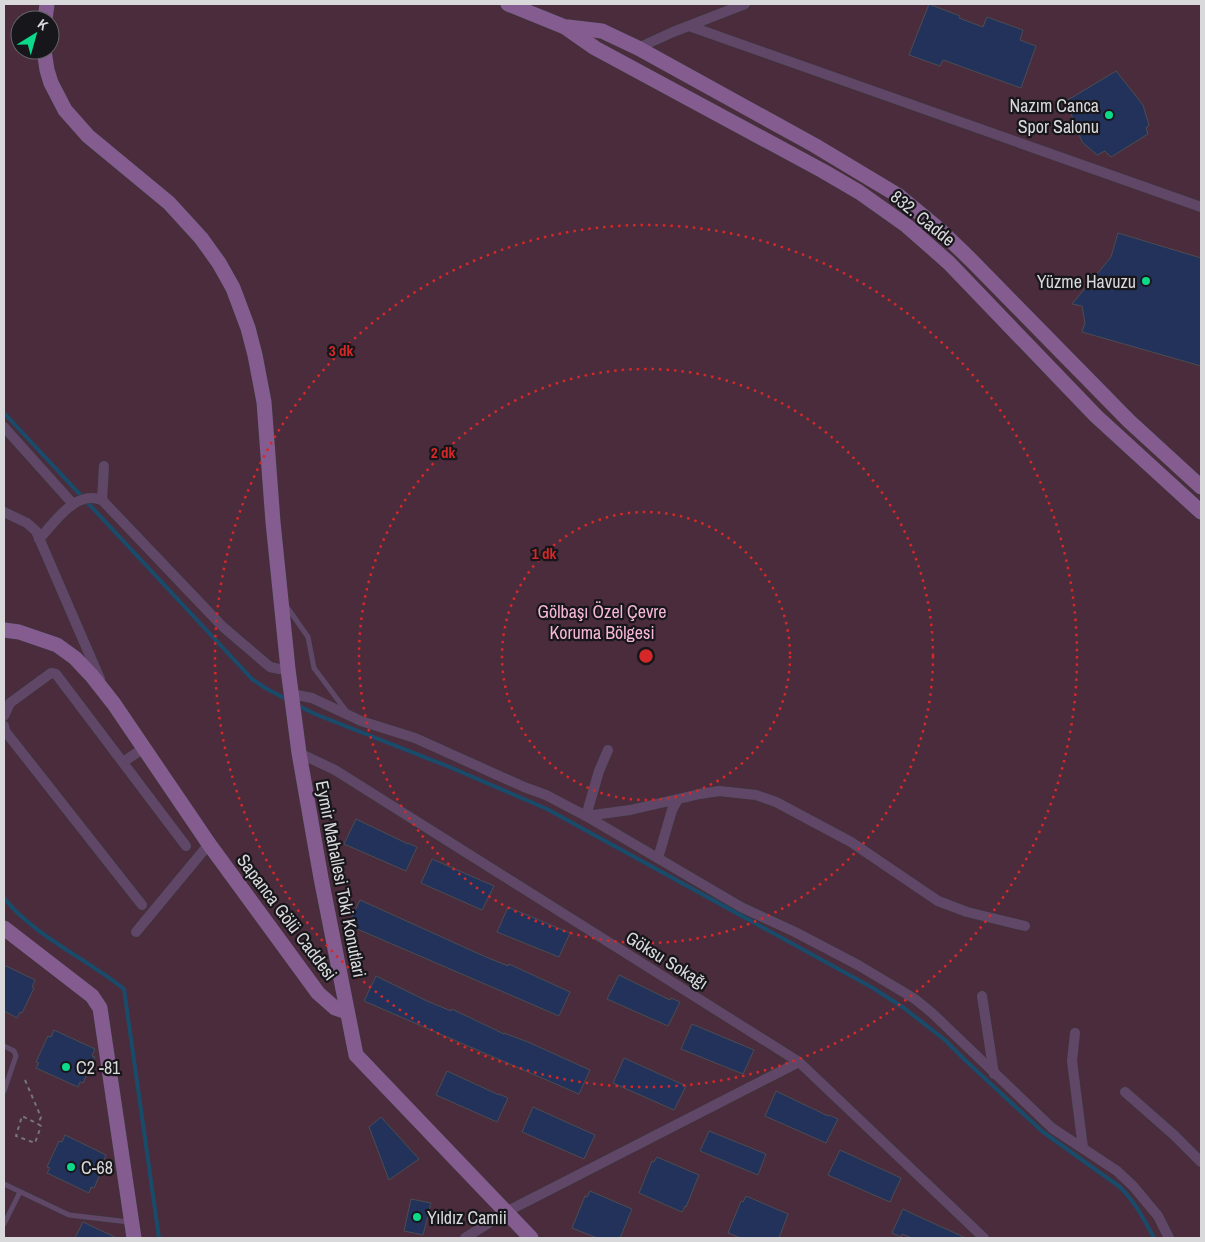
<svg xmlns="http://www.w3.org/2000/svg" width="1205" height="1242" viewBox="0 0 1205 1242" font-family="'Archivo Narrow',sans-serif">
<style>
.green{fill:#4a2c3c;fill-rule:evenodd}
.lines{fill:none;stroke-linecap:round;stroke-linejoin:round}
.stream{stroke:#194c6b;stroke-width:4}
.building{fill:#22325a;stroke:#4b4d52}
.lane-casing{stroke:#3a393e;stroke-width:6}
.street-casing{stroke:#3a393e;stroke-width:11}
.secondary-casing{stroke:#3a393e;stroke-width:16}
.path{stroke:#767579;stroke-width:2;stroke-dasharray:4 4;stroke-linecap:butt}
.lane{stroke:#614767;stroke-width:5}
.street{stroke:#614767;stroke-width:10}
.secondary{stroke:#855c8f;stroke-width:15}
.ring{fill:none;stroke:#d62828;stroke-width:2.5;stroke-dasharray:2.5 5}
.poi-dot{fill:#0cd98a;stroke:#17161a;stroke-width:2}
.labels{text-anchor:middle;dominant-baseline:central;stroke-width:4.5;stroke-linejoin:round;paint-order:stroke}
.poi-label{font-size:18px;fill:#d9d9dc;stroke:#17161a;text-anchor:start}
.street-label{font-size:18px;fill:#d9d9dc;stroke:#17161a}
.park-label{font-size:18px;fill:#f7b7d8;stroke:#17161a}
.centre{fill:#d62828;stroke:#17161a;stroke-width:2.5}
.ring-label{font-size:15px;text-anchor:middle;font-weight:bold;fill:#d62828;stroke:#17161a;stroke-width:4.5;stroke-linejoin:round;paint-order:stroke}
</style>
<rect width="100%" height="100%" fill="#201f24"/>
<path class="green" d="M4,4H1201V1238H4ZM20,20H50V50H20Z"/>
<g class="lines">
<g class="stream">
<polyline points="4,413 252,679 267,689 288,700"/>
<path d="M297,705L315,714L452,768L547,809L873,988L904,1008L945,1040L965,1060L1043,1132L1120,1187C1135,1202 1144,1219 1154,1238"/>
<path d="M4,898C33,935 87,959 124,989L159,1238"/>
</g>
</g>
<g class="building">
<polygon points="929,4 960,16 959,18 983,27 987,17 1023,30 1020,40 1036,46 1021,88 943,60 940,66 909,55"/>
<polygon points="1116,71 1143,105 1149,125 1146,128 1148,134 1111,157 1105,151 1097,155 1082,142 1066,101"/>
<polygon points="1118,233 1201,258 1201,366 1082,332 1085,323 1082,306 1072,304 1111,257"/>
<polygon points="356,819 408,844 408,843 417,847 406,871 344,844"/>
<polygon points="432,859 494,886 482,910 421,883"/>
<polygon points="360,900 486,957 508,966 509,964 570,992 559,1016 348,925"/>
<polygon points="508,907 570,933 559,957 497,932"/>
<polygon points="4,965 35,980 32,987 34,988 22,1013 20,1012 17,1018 4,1011"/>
<polygon points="619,975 670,1000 671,998 680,1002 668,1026 607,999"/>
<polygon points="376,976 427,1001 451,1011 452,1009 504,1034 504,1033 528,1042 590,1070 579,1094 364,1001"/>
<polygon points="692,1024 754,1050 743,1074 681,1049"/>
<polygon points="54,1030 95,1049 92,1056 95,1057 83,1083 80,1082 78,1087 36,1068 39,1063 36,1062 48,1036 51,1037"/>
<polygon points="624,1058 686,1086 674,1110 613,1083"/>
<polygon points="447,1071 499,1095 499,1094 508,1098 497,1122 436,1095"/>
<polygon points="776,1091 828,1116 829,1115 838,1119 826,1143 765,1116"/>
<polygon points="533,1107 595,1135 584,1159 522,1132"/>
<polygon points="381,1117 419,1159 389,1180 369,1127"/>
<polygon points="709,1131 766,1154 758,1175 700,1151"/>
<polygon points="65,1135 106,1155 103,1162 105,1163 94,1188 91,1187 89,1193 47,1173 50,1168 47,1167 59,1141 62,1142"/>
<polygon points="840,1150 901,1178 890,1202 828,1175"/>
<polygon points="657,1157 699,1175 686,1207 685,1206 682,1212 639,1193 652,1161 654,1162"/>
<polygon points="590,1191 632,1209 620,1238 597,1238 572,1228 585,1196 587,1197"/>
<polygon points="746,1196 788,1214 779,1238 741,1238 728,1233 741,1201 743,1202"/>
<polygon points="411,1199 431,1203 423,1235 404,1231"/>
<polygon points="903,1209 913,1214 966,1238 912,1238 902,1234 901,1237 892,1233"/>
<polygon points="83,1222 117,1238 75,1238"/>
</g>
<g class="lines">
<defs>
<g id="lane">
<polyline points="287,607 308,637 314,668 347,712"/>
<polyline points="4,1046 14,1051 16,1056 4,1091"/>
<polyline points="4,1184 69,1215 129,1222"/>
<polyline points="4,1224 20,1192"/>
</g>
<g id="street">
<polyline points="689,26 1201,207"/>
<polyline points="638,48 673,32 745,4"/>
<polyline points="4,427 73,504"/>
<polyline points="102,500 104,466"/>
<polyline points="4,512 27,523 36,531 100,679"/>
<path d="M39,539C56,521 75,490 102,500L222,626L270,667L279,669H288"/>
<polyline points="291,694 312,698 361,721 415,738 524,787 546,795 586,816 741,907 795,932 858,965 915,999 932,1013 1052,1128 1117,1171 1133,1186 1158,1216 1169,1238"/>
<polyline points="4,716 10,703 51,673 56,674 186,846"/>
<polyline points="4,726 5,731 142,905"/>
<polyline points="608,750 599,771 586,816 630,810 700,794 719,791 756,795 776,802 851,842 938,901 967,912 1025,926"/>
<polyline points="299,753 335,770 799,1062 984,1238"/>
<polyline points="123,762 144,748"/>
<polyline points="658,858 672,810 678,799"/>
<polyline points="136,932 209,844"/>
<polyline points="982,996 994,1074"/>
<polyline points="1075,1033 1072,1061 1083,1148"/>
<polyline points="1125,1092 1174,1135 1201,1162"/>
<polyline points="465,1238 506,1212 799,1062"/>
</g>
<g id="secondary">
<polyline points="508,4 565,27 595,48 823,171 859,192 907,226 949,263 1096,416 1201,512"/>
<polyline points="45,20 47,4"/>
<polyline points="568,27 602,31 638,48 814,145 899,196 940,230 970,259 1129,421 1201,487"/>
<polyline points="44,50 47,70 51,83 65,110 88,136 169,203 201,238 219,263 233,288 248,328 255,355 264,402 273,522 288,669 299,753 321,878 356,1055 531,1238"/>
<polyline points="4,630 19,632 57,645 75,658 92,676 114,704 209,844 318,993 335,1008 347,1012"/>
<polyline points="4,928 92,996 100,1008 134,1238"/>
</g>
</defs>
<use href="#lane" class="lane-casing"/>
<use href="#street" class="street-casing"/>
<use href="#secondary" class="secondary-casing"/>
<polyline class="path" points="25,1080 41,1117 38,1124 41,1126 35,1143 16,1136 22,1116 38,1124"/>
<use href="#lane" class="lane"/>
<use href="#street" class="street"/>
<use href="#secondary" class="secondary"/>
</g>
<g class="ring">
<circle cx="646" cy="656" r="144"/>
<circle cx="646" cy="656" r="287"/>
<circle cx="646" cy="656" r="431"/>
</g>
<g class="poi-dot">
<circle cx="1109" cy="115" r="5"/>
<circle cx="1146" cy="281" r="5"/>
<circle cx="66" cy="1067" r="5"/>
<circle cx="71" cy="1167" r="5"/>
<circle cx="417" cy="1217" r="5"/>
</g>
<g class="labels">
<g class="poi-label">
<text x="1099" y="105" text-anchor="end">Nazım Canca<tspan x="1099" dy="21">Spor Salonu</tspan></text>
<text x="1136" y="281" text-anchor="end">Yüzme Havuzu</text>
<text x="76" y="1067">C2 -81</text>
<text x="81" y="1167">C-68</text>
<text x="427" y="1217">Yıldız Camii</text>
</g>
<g class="street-label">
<text transform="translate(923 218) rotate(39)">832. Cadde</text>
<text transform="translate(341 879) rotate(79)">Eymir Mahallesi Toki Konutlari</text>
<text transform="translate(287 917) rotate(53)">Sapanca Gölü Caddesi</text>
<text transform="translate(667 960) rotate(32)">Göksu Sokağı</text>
</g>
<g class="park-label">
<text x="602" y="611">Gölbaşı Özel Çevre<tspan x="602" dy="21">Koruma Bölgesi</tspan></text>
</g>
</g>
<circle cx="646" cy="656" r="8" class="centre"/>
<g class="ring-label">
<text x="341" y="356">3 dk</text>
<text x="443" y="458">2 dk</text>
<text x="544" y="559">1 dk</text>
</g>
<rect width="1205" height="1242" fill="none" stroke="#d9d9dc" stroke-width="10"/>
<g transform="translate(35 35) rotate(37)"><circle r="24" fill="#17161a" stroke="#656468"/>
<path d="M0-4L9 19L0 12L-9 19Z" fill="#0cd98a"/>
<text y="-8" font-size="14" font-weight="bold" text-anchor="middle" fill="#d9d9dc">K</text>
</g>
</svg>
